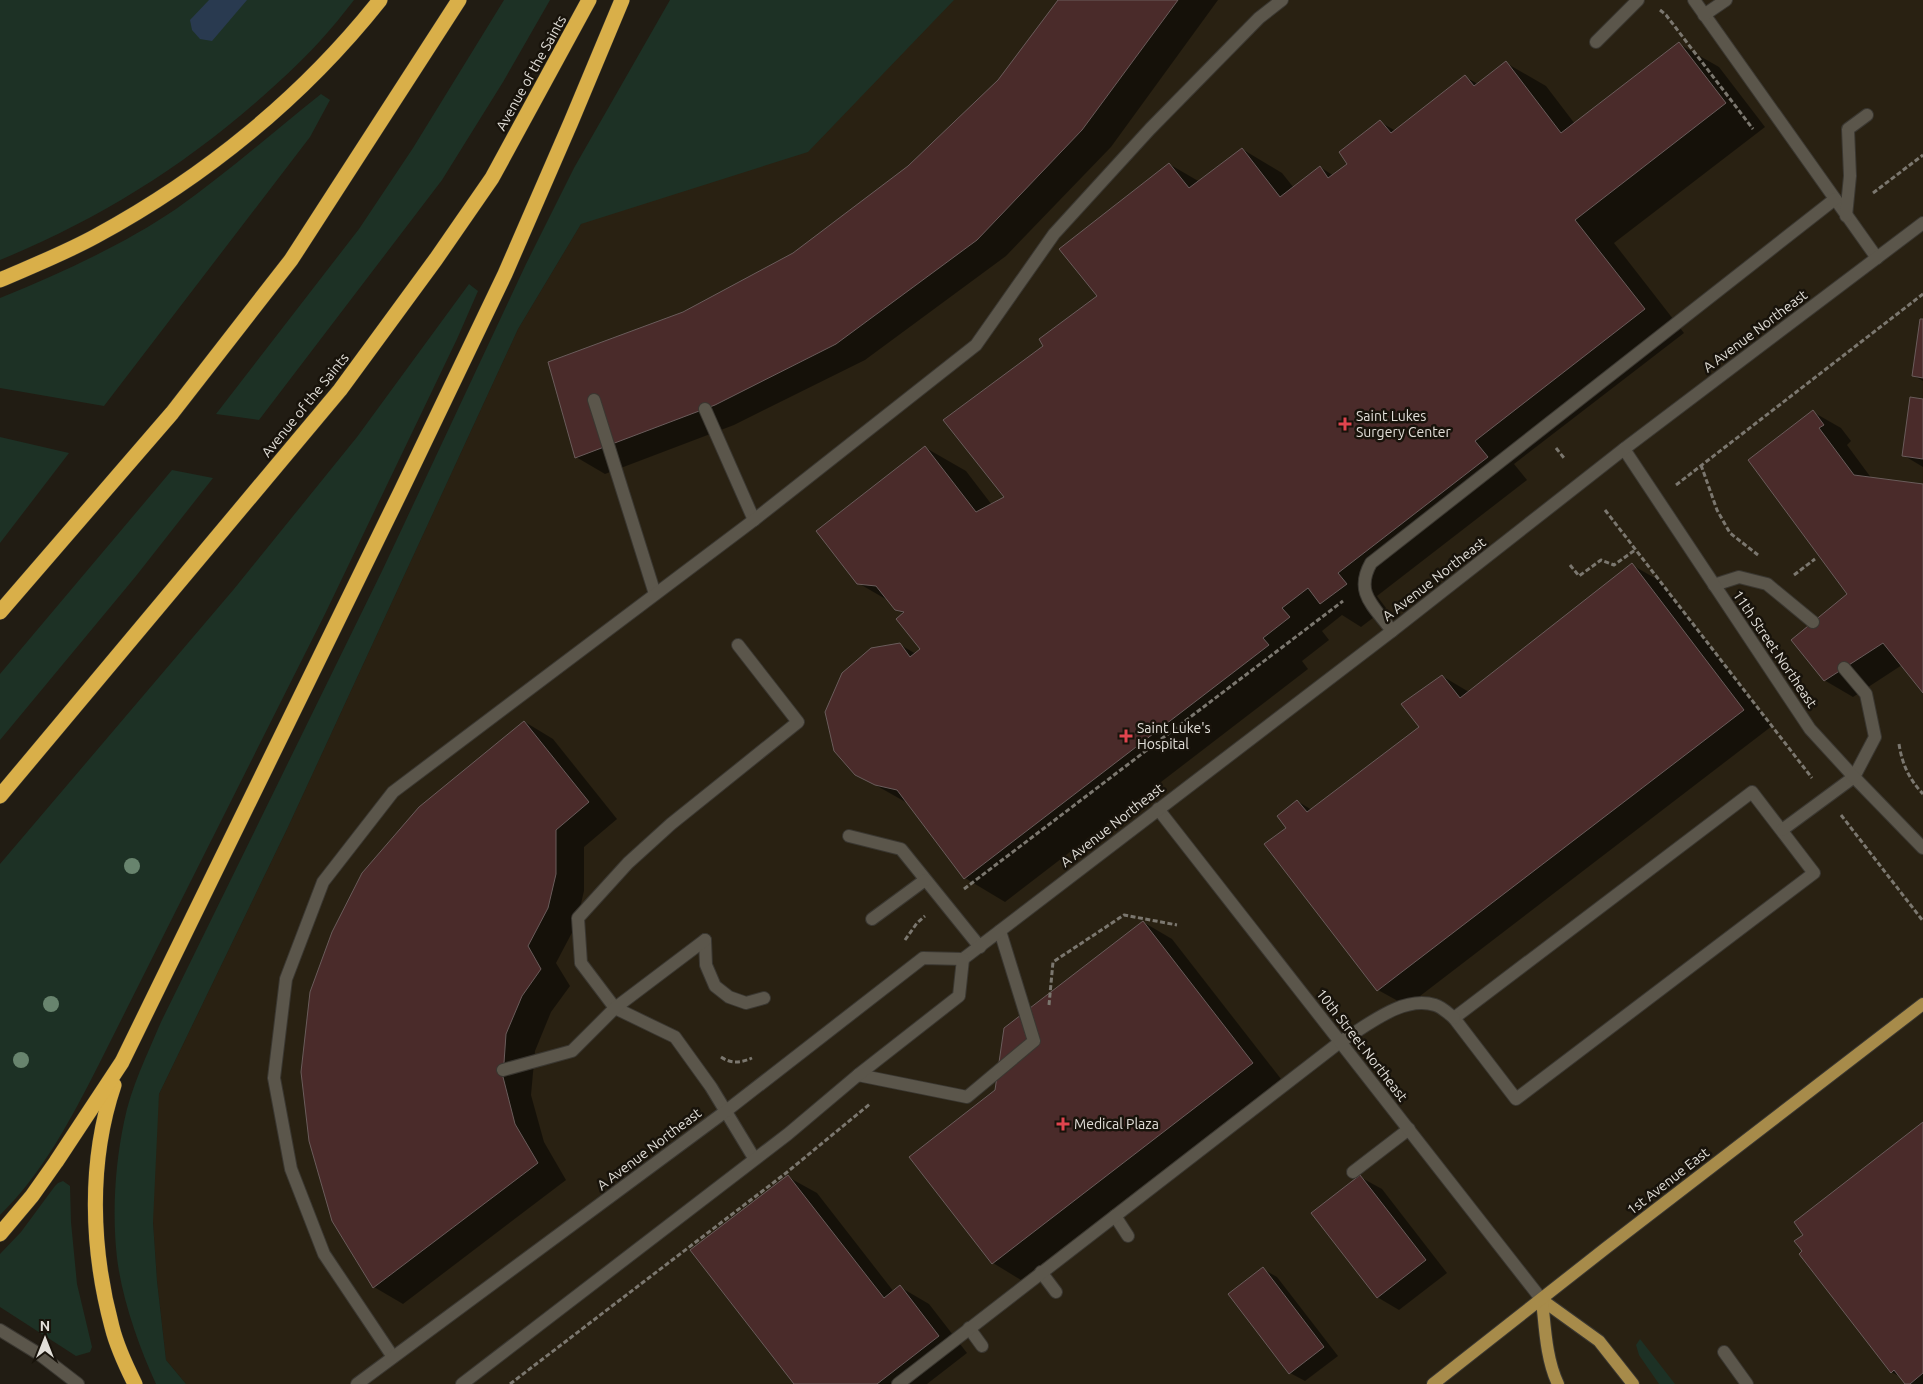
<svg xmlns="http://www.w3.org/2000/svg" width="1923" height="1384" viewBox="0 0 1923 1384" font-family="Ubuntu,sans-serif">
<style>
.built{fill:#292112}
.green{fill:#1d3125}
.water{fill:#293a50}
.shadow{fill:#0007}
.building{fill:#4a2b2a;stroke:#6a5c5b}
.lines{fill:none;stroke-linecap:round;stroke-linejoin:round}
.service-casing{stroke:#3a3731;stroke-width:14}
.minor-casing{stroke:#3a3731;stroke-width:14}
.tertiary-casing{stroke:#3a3731;stroke-width:14}
.secondary-casing{stroke:#3a3731;stroke-width:14}
.primary-casing{stroke:#3a3731;stroke-width:14}
.motorway-casing{stroke:#3a3731;stroke-width:16}
.path{stroke:#7b776f;stroke-width:3;stroke-dasharray:5 2.5;stroke-linecap:butt}
.service{stroke:#5b564b;stroke-width:12}
.minor{stroke:#5b564b;stroke-width:12}
.tertiary{stroke:#5b564b;stroke-width:12}
.secondary{stroke:#5b564b;stroke-width:12}
.primary{stroke:#a78b4a;stroke-width:12}
.motorway{stroke:#d9af49;stroke-width:15}
.tree{fill:#68846e}
.health-dot{fill:#e0444e;stroke:#18130b;stroke-width:2}
.labels{text-anchor:middle;dominant-baseline:central;stroke-width:5;stroke-linejoin:round;paint-order:stroke}
.street-label{font-size:14px;fill:#e2dfd9;stroke:#18130b}
.poi-label{font-size:14px;fill:#e2dfd9;stroke:#18130b;text-anchor:start}
</style>
<rect width="100%" height="100%" fill="#211c13"/>
<polygon class="built" points="710,0 1923,0 1923,1384 186,1384 166,1360 157,1281 153,1222 152,1162 159,1094 288,827 518,329 581,224"/>
<g class="green">
<path d="M0,0H354C343,14 332,28 320,41C300,63 277,84 254,104C178,170 93,222 0,260Z"/>
<polygon points="504,0 550,0 503,82 442,180 259,420 216,414 359,229 413,148"/>
<path d="M670,0H954L808,152L581,224L518,329L288,827L159,1094L153,1222L157,1281L166,1360L186,1384H156C139,1347 122,1299 117,1258C112,1214 115,1165 124,1122C131,1087 147,1055 161,1022L383,569L526,264L574,168Z"/>
<path d="M321,94L330,100L310,137L104,406L0,388V298C59,274 123,245 176,209C227,173 273,132 321,94Z"/>
<path d="M469,284L478,291L457,339L325,614L98,1066C71,1119 43,1173 0,1215V864L234,589L357,437Z"/>
<polygon points="0,437 69,453 0,543"/>
<polygon points="172,470 213,478 136,576 0,740 0,674"/>
<polygon points="63,1181 70,1186 71,1222 77,1284 92,1347 90,1352 76,1356 0,1307 0,1254 21,1232 55,1186 58,1183"/>
<polygon points="1640,1339 1675,1384 1659,1384 1639,1355 1636,1345"/>
</g>
<polygon class="water" points="209,0 247,0 212,41 200,39 192,30 190,20"/>
<g class="shadow">
<polygon points="1060,0 1218,0 1111,147 1006,256 865,360 734,425 605,474 576,457 683,313 794,254 909,167 999,81"/>
<polygon points="1679,44 1719,67 1765,127 1614,243 1684,333 1514,464 1527,480 1377,596 1386,608 1361,627 1342,615 1322,631 1329,640 1302,661 1308,669 1005,902 965,878 909,804 856,774 899,644 916,654 922,649 904,614 895,609 889,601 858,583 926,448 966,471 992,505 1006,498 1045,346 1099,296 1169,164 1200,182 1242,149 1282,173 1294,188 1320,167 1334,176 1349,164 1380,122 1396,131 1465,77 1478,84 1506,63 1546,86 1575,124"/>
<polygon points="1923,320 1923,381 1914,376"/>
<polygon points="1923,401 1923,467 1903,455"/>
<polygon points="1813,412 1841,428 1851,441 1847,445 1872,479 1923,485 1923,691 1902,665 1853,697 1824,680 1848,594"/>
<polygon points="1632,565 1660,581 1772,726 1407,1006 1378,990 1288,828 1297,801 1312,810 1421,727 1442,676 1469,692"/>
<polygon points="525,722 553,739 617,819 584,847 584,891 576,925 556,963 570,986 551,1012 535,1051 531,1095 544,1142 566,1180 403,1304 374,1287 333,1220"/>
<polygon points="1143,922 1172,939 1281,1079 1021,1280 993,1263"/>
<polygon points="1923,1124 1923,1384 1906,1384 1901,1377 1891,1372"/>
<polygon points="788,1177 817,1193 894,1292 900,1287 929,1304 967,1353 927,1384 796,1384"/>
<polygon points="1360,1177 1382,1189 1447,1273 1399,1310 1377,1297"/>
<polygon points="1263,1269 1277,1277 1338,1356 1305,1381 1290,1373"/>
</g>
<g class="building">
<polygon points="1058,0 1178,0 1082,130 977,240 836,344 715,405 575,458 548,362 683,312 793,253 908,166 998,80"/>
<polygon points="1679,42 1726,103 1575,220 1645,309 1475,441 1488,457 1338,573 1347,584 1320,604 1308,588 1282,608 1290,617 1263,638 1269,645 964,879 897,790 875,785 855,775 834,751 825,712 842,673 871,648 900,643 910,657 920,649 896,619 904,612 895,610 876,586 857,584 816,531 925,446 976,512 1004,497 943,420 1043,346 1039,339 1097,296 1059,249 1169,163 1189,188 1242,148 1280,197 1320,166 1328,178 1347,164 1339,152 1380,120 1391,133 1465,75 1474,86 1506,61 1561,133"/>
<polygon points="1920,319 1923,319 1923,378 1912,376"/>
<polygon points="1910,397 1923,399 1923,459 1902,456"/>
<polygon points="1813,410 1824,425 1819,428 1854,475 1923,484 1923,693 1883,643 1824,681 1791,640 1847,594 1748,460"/>
<polygon points="1632,563 1744,710 1377,991 1264,844 1286,828 1277,816 1297,800 1307,812 1419,727 1401,704 1442,675 1460,698"/>
<polygon points="524,721 589,802 556,830 556,874 548,908 528,946 541,969 522,996 506,1034 503,1077 515,1124 538,1163 373,1288 332,1221 309,1141 301,1072 310,992 332,932 362,873 419,807"/>
<polygon points="1143,921 1253,1063 992,1264 909,1157 995,1090 1004,1028"/>
<polygon points="1923,1122 1923,1373 1910,1384 1905,1384 1894,1370 1891,1373 1799,1254 1802,1251 1794,1241 1803,1235 1794,1222"/>
<polygon points="788,1175 884,1298 900,1285 939,1336 877,1384 794,1384 690,1250"/>
<polygon points="1360,1175 1426,1260 1377,1298 1311,1213"/>
<polygon points="1263,1267 1324,1347 1289,1374 1228,1294"/>
</g>
<g class="lines">
<defs>
<g id="service">
<polyline points="1694,0 1877,258"/>
<polyline points="1704,15 1726,0"/>
<polyline points="1596,42 1638,0"/>
<polyline points="1846,216 1850,176 1848,129 1867,115"/>
<polyline points="594,400 655,594"/>
<polyline points="705,409 754,520"/>
<polyline points="1714,585 1739,577 1767,584 1813,622"/>
<path d="M1392,631C1374,606 1354,593 1371,563L1835,199"/>
<polyline points="738,645 798,722 671,824 628,863 578,918 581,963 615,1008 675,1037 711,1087 754,1158"/>
<polygon points="1752,792 1814,873 1516,1099 1454,1018"/>
<polyline points="1782,830 1854,777 1875,737 1866,694 1844,668"/>
<polyline points="849,836 901,849 980,947"/>
<polyline points="872,919 925,880"/>
<polyline points="705,940 706,965 715,986 729,997 746,1003 764,998"/>
<polyline points="503,1070 572,1051 615,1008 705,940"/>
<polyline points="858,1075 967,1097 1034,1041 1000,931"/>
<polyline points="1353,1172 1409,1129"/>
<polyline points="1115,1216 1128,1236"/>
<polyline points="1041,1272 1056,1292"/>
<polyline points="969,1328 982,1346"/>
<polyline points="1724,1352 1747,1384"/>
<polyline points="393,1357 324,1254 291,1169 274,1078 286,979 323,882 393,792 754,520 976,345 1054,234 1150,129 1259,18 1282,0"/>
<path d="M898,1384L1340,1042C1367,1026 1402,995 1435,1005C1442,1007 1449,1014 1454,1018"/>
</g>
<g id="minor">
<polyline points="1624,449 1810,729 1854,777 1923,848"/>
<polyline points="1158,809 1542,1300"/>
</g>
<g id="tertiary">
<polyline points="357,1384 726,1111 923,958 963,959 1392,631 1624,449 1923,223"/>
<polyline points="462,1384 788,1134 858,1075 959,996 963,959"/>
</g>
<polyline id="secondary" points="0,1330 39,1354 78,1384"/>
<g id="primary">
<polyline points="1542,1300 1599,1341 1633,1384"/>
<path d="M1542,1300C1545,1327 1546,1359 1558,1384"/>
<polyline points="1433,1384 1606,1248 1923,1004"/>
</g>
<g id="motorway">
<path d="M0,280C32,266 65,253 96,236C205,177 303,97 380,0"/>
<polyline points="0,612 172,413 291,260 459,0"/>
<polyline points="0,796 340,390 436,259 492,178 589,0"/>
<path d="M114,1085C88,1162 91,1249 112,1327C117,1347 126,1366 135,1384"/>
<polyline points="0,1234 32,1196 56,1162 122,1062 401,491 505,274 571,122 622,0"/>
</g>
</defs>
<use href="#service" class="service-casing"/>
<use href="#minor" class="minor-casing"/>
<use href="#tertiary" class="tertiary-casing"/>
<use href="#secondary" class="secondary-casing"/>
<use href="#primary" class="primary-casing"/>
<use href="#motorway" class="motorway-casing"/>
<g class="path">
<polyline points="1660,10 1666,15 1753,129"/>
<polyline points="1873,193 1923,155"/>
<polyline points="1556,448 1564,458"/>
<polyline points="1701,465 1717,510 1730,533 1758,555"/>
<polyline points="1676,485 1923,294"/>
<polyline points="1605,510 1812,778"/>
<polyline points="1570,565 1579,576 1601,560 1614,565 1635,550"/>
<polyline points="1794,575 1815,559"/>
<path d="M1899,744C1902,764 1909,779 1923,794"/>
<polyline points="1841,815 1923,921"/>
<polyline points="964,889 1343,601"/>
<polyline points="905,940 917,923 925,916"/>
<polyline points="1049,1005 1053,962 1124,915 1177,925"/>
<path d="M721,1057C731,1064 741,1063 752,1058"/>
<polyline points="510,1384 786,1173 871,1103"/>
</g>
<use href="#service" class="service"/>
<use href="#minor" class="minor"/>
<use href="#tertiary" class="tertiary"/>
<use href="#secondary" class="secondary"/>
<use href="#primary" class="primary"/>
<use href="#motorway" class="motorway"/>
</g>
<g class="tree">
<circle cx="132" cy="866" r="8"/>
<circle cx="51" cy="1004" r="8"/>
<circle cx="21" cy="1060" r="8"/>
</g>
<g class="health-dot">
<path d="M1342.5 416.5h5v5h5v5h-5v5h-5v-5h-5v-5h5z"/>
<path d="M1123.5 728.5h5v5h5v5h-5v5h-5v-5h-5v-5h5z"/>
<path d="M1060.5 1116.5h5v5h5v5h-5v5h-5v-5h-5v-5h5z"/>
</g>
<g class="labels">
<g class="street-label">
<text transform="translate(531 73) rotate(-61)">Avenue of the Saints</text>
<text transform="translate(1755 331) rotate(-37)">A Avenue Northeast</text>
<text transform="translate(305 405) rotate(-51)">Avenue of the Saints</text>
<text transform="translate(1434 579) rotate(-38)">A Avenue Northeast</text>
<text transform="translate(1775 649) rotate(56)">11th Street Northeast</text>
<text transform="translate(1112 825) rotate(-38)">A Avenue Northeast</text>
<text transform="translate(1362 1045) rotate(52)">10th Street Northeast</text>
<text transform="translate(649 1149) rotate(-37)">A Avenue Northeast</text>
<text transform="translate(1668 1181) rotate(-38)">1st Avenue East</text>
</g>
<g class="poi-label">
<text x="1356" y="416">Saint Lukes<tspan x="1356" dy="16">Surgery Center</tspan></text>
<text x="1137" y="728">Saint Luke's<tspan x="1137" dy="16">Hospital</tspan></text>
<text x="1074" y="1124">Medical Plaza</text>
</g>
</g>
<g transform="translate(45 1339)" stroke="#18130b" stroke-width="4" paint-order="stroke">
<path d="M0-4L9 19L0 12L-9 19Z" fill="#e2dfd9"/>
<text y="-8" font-size="14" font-weight="bold" text-anchor="middle" fill="#e2dfd9">N</text>
</g>
</svg>
